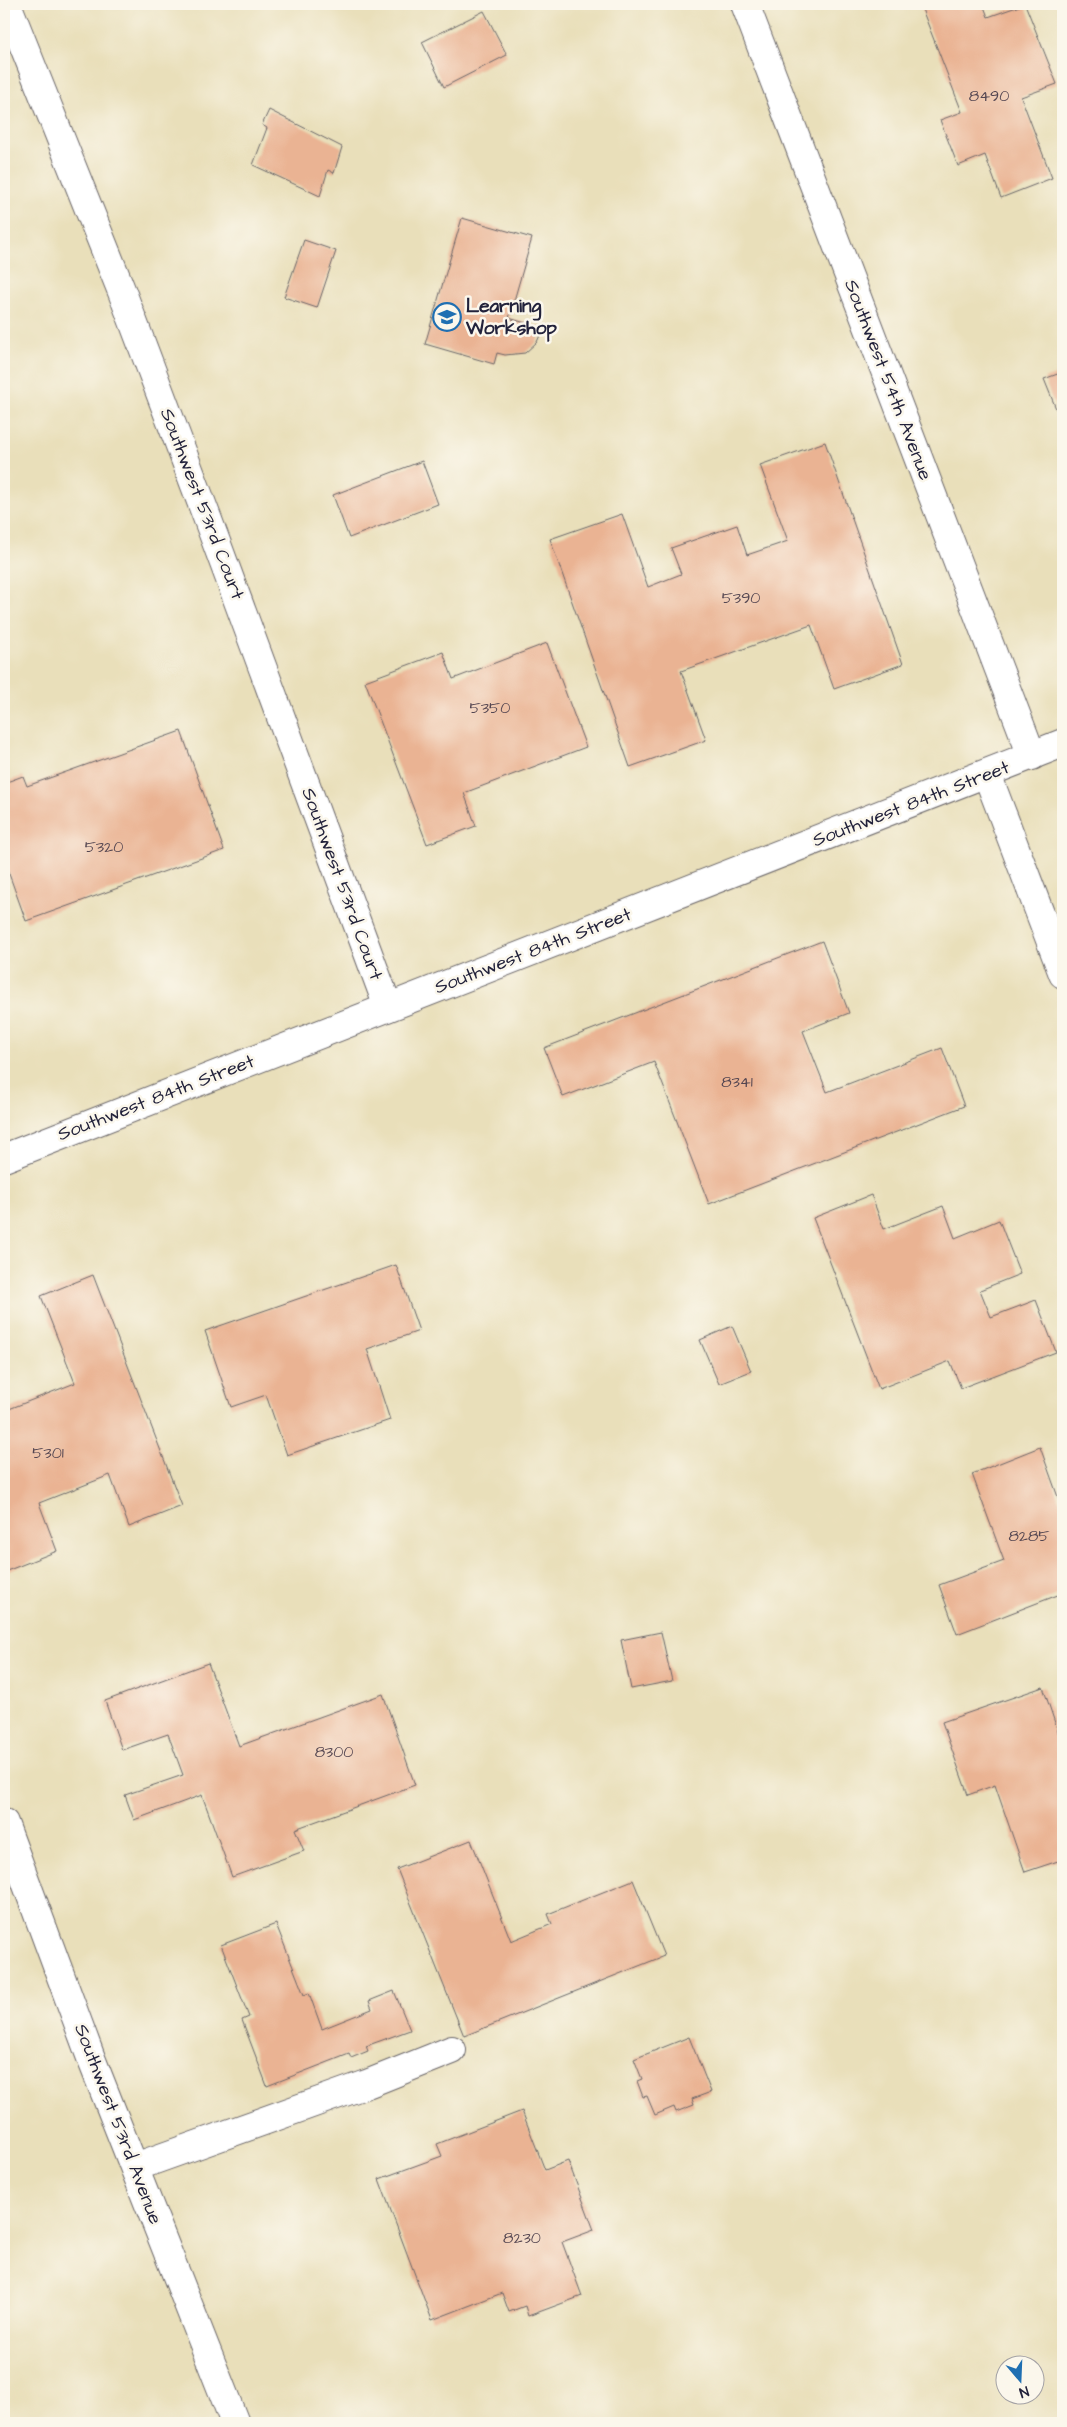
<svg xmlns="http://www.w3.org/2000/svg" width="1067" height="2427" viewBox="0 0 1067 2427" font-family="'Architects Daughter',sans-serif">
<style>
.building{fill:#eab393}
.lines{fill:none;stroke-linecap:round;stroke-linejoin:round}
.minor-casing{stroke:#686467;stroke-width:30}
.minor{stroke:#fff;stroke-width:28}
.labels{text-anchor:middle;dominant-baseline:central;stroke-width:5;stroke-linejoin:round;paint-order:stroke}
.number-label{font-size:16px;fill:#544651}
.poi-label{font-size:19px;font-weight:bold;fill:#22223b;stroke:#fbf7ec;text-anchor:start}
.street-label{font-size:19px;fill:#22223b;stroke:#fbf7ec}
</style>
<rect width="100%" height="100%" fill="#fbf7ec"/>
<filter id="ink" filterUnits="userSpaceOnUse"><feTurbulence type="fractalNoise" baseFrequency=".02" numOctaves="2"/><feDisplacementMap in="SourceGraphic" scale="10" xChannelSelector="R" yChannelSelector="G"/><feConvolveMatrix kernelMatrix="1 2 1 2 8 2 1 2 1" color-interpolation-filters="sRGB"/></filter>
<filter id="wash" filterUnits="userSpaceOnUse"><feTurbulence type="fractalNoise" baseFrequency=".0096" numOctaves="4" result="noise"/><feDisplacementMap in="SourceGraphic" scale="20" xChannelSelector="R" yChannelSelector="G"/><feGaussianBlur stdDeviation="1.12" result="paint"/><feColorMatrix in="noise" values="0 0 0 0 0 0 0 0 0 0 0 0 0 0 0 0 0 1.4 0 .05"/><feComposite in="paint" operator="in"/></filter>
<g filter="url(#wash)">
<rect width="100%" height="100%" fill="#e9dfba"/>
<g id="blocks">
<g class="building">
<polygon points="920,4 983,4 988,17 1025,4 1057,84 1021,97 1052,178 1001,198 985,155 958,166 940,120 962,112"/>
<polygon points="484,11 507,55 444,87 422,42"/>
<polygon points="269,110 342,147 334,173 328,170 320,196 253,165 267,128 262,125"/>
<polygon points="462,218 532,238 509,318 542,328 541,333 537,342 525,353 505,355 497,353 494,364 425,344"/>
<polygon points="304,240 336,251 317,308 284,297"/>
<polygon points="1063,372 1063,426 1044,379"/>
<polygon points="825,442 903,664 834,689 811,625 681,671 706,740 630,767 550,539 622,514 648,587 681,574 671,548 737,525 747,555 788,541 760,465"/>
<polygon points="422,461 438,504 349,538 333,495"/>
<polygon points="547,643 586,747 464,793 476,826 427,844 365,681 443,652 453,679"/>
<polygon points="181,731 224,850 26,921 4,860 4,783 23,776 27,786"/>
<polygon points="822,941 849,1013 803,1031 827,1092 942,1048 964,1106 709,1204 654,1062 563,1097 544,1048"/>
<polygon points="871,1195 884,1229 943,1206 955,1238 999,1220 1020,1274 980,1290 991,1317 1036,1300 1056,1352 961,1388 950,1361 879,1389 813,1218"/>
<polygon points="396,1265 419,1331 367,1349 390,1420 287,1455 266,1395 231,1407 205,1331"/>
<polygon points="93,1275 182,1506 129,1527 110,1475 39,1503 57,1551 4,1572 4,1411 75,1383 41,1296"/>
<polygon points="732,1326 751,1371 719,1384 700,1340"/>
<polygon points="1040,1447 1063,1511 1063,1593 957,1634 939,1585 1004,1561 972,1474"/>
<polygon points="661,1632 672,1681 631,1689 621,1640"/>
<polygon points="208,1663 239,1746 383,1694 415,1785 295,1829 304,1851 232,1877 202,1795 134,1820 125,1795 183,1775 168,1734 122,1750 105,1701"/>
<polygon points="1043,1687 1059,1735 1063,1734 1063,1867 1061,1860 1025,1872 995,1785 968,1795 942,1722"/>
<polygon points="471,1840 511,1941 552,1924 548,1914 633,1880 664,1956 464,2036 397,1869"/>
<polygon points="276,1924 304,1995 309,1993 322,2029 372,2009 369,2001 394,1991 410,2030 366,2046 368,2051 351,2058 349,2054 267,2086 242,2020 249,2017 221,1945"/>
<polygon points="689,2037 711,2092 692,2099 694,2105 676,2112 674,2107 655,2115 647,2096 643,2097 637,2081 642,2079 634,2059"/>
<polygon points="522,2111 545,2170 568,2161 594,2230 562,2242 582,2296 528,2316 525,2306 509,2312 502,2293 432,2320 379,2179 442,2156 437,2144"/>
<polygon points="4,2408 9,2423 4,2423"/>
</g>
</g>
</g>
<g filter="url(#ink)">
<use href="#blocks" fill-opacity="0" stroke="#686467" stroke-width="1"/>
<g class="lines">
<defs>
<g id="minor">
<polyline points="7,4 122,292 208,520 388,1007"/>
<polyline points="745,4 1032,756"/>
<polyline points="987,774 1063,974"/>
<polyline points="4,1158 1063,743"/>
<polyline points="4,1823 91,2058 235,2423"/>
<polyline points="135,2167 367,2084 452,2050"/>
</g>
</defs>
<use href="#minor" class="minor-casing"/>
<use href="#minor" class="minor"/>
</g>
</g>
<defs>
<symbol id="school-ring" viewBox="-11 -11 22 22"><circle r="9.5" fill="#fbf7ec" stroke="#1f6fb2" stroke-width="1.5"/><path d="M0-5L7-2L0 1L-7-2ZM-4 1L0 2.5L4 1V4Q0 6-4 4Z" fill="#1f6fb2"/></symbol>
</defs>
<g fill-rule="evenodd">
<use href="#school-ring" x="431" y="301" width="32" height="32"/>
</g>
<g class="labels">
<g class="number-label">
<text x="989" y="96">8490</text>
<text x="741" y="598">5390</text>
<text x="490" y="708">5350</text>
<text x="104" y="847">5320</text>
<text x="737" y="1082">8341</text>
<text x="48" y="1453">5301</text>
<text x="1029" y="1536">8285</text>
<text x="334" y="1752">8300</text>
<text x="522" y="2238">8230</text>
</g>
<g class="poi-label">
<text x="466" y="306">Learning<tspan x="466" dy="22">Workshop</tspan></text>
</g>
<g class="street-label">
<text transform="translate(888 380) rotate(69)">Southwest 54th Avenue</text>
<text transform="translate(202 504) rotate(69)">Southwest 53rd Court</text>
<text transform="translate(911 804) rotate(-21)">Southwest 84th Street</text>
<text transform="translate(342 884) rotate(70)">Southwest 53rd Court</text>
<text transform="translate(533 951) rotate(-21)">Southwest 84th Street</text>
<text transform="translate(156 1098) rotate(-21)">Southwest 84th Street</text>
<text transform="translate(118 2124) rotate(69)">Southwest 53rd Avenue</text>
</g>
</g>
<rect width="1067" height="2427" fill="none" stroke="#fbf7ec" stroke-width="20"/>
<g transform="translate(1020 2380) rotate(161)"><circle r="24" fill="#fbf7ec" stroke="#a4a2a5"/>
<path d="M0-4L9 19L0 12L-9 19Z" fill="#1f6fb2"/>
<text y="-8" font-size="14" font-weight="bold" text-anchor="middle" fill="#22223b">N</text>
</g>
</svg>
